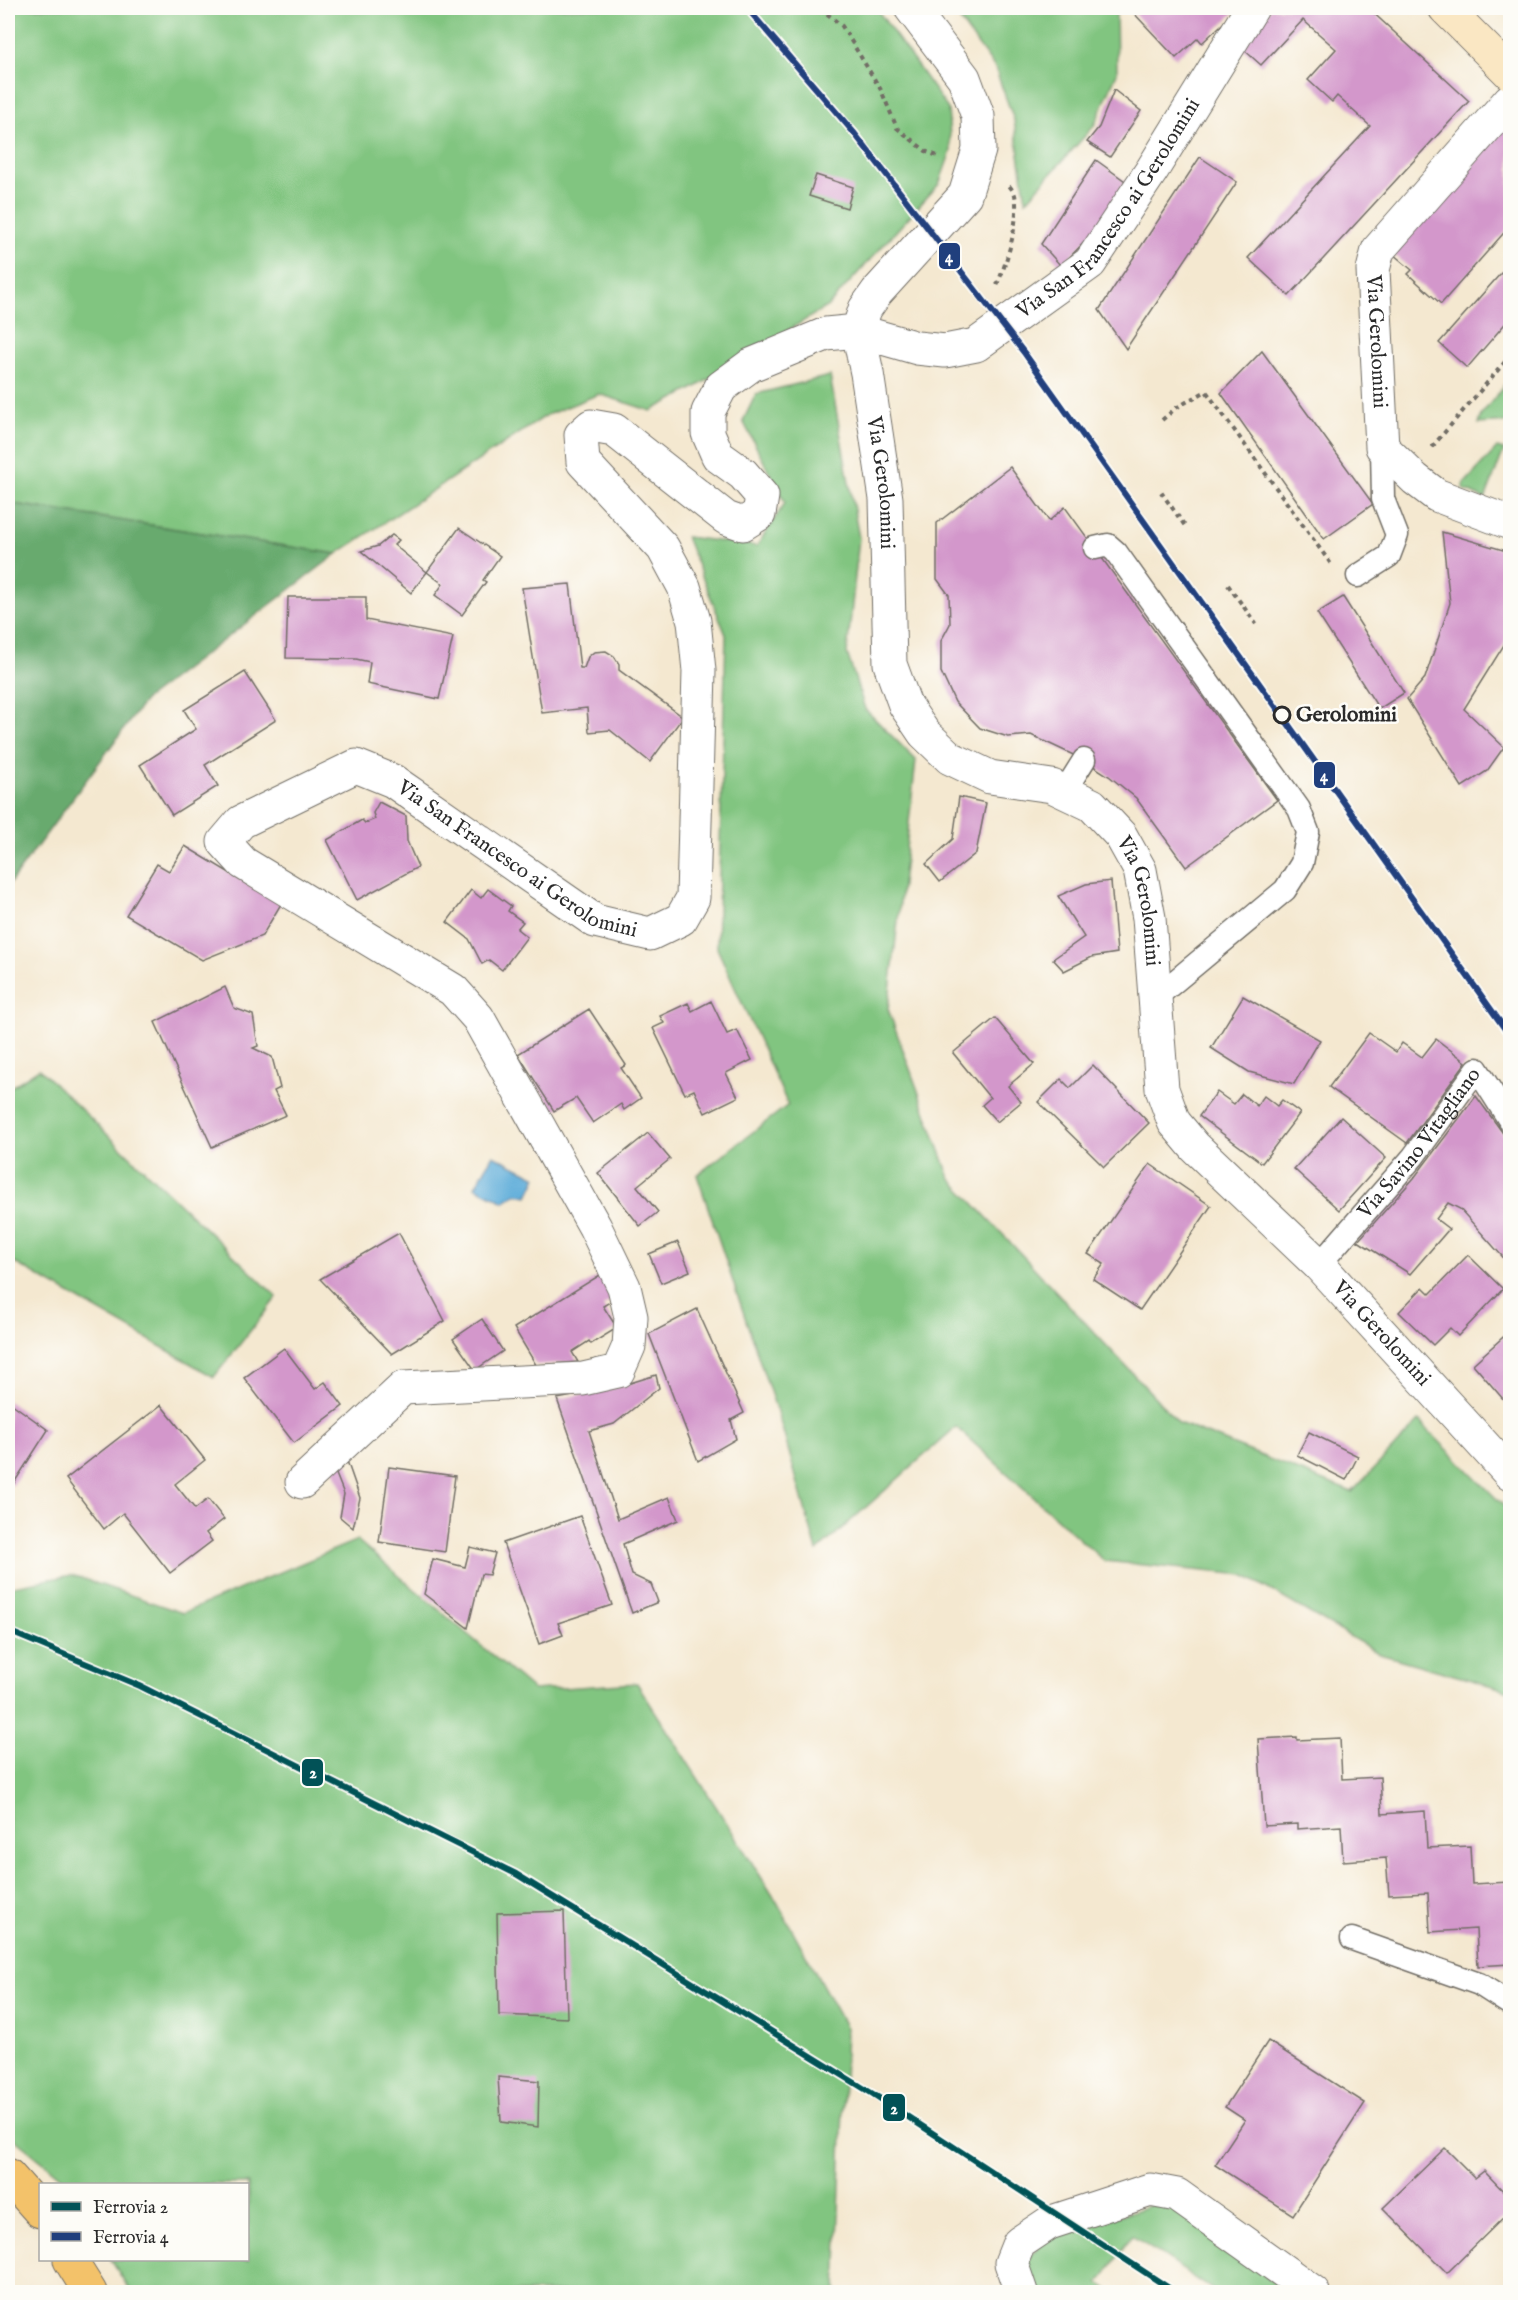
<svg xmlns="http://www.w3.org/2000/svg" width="1518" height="2300" viewBox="0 0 1518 2300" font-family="'IM FELL English',serif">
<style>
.green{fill:#81c580;stroke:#567856;stroke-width:1.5}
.forest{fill:#68aa6e;stroke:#4a6a4c;stroke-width:1.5}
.water{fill:#60aeda;stroke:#466c82;stroke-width:1.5}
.building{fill:#d397cb}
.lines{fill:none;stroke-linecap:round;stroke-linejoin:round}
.lane-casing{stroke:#716d65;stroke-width:25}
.street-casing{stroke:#716d65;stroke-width:35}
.secondary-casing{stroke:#716d65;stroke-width:35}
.primary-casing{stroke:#716d65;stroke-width:35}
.path{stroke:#716d65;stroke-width:4;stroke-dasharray:4.5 4.5;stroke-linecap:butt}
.lane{stroke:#fff;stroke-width:22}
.street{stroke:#fff;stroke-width:33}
.secondary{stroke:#fae7c3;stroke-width:33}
.primary{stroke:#f3c26a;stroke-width:33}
.rail-1-casing{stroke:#fdfcf7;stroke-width:10}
.rail-2-casing{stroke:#fdfcf7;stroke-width:10}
.rail-1{stroke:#025257;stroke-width:6}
.rail-2{stroke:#203f7d;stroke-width:6}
.stop-dot{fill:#fdfcf7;stroke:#2b2b2b;stroke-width:3}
.labels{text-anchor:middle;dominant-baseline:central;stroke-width:5;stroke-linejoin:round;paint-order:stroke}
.street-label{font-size:21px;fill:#2b2b2b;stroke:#fdfcf7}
.stop-label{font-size:21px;font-weight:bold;fill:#2b2b2b;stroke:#fdfcf7;text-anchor:start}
.line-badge{stroke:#fdfcf7;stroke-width:2}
.badge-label{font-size:16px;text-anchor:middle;font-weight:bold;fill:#fff}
</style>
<rect width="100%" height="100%" fill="#fdfcf7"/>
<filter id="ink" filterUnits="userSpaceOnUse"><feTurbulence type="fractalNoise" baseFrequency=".0167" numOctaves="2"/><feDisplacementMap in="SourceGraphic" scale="12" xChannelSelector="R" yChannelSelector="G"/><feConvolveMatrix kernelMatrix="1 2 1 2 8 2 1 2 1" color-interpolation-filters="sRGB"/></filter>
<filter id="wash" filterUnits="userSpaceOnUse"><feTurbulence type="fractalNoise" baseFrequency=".008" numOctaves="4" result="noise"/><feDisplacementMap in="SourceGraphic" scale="24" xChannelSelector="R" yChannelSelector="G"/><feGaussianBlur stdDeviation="1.35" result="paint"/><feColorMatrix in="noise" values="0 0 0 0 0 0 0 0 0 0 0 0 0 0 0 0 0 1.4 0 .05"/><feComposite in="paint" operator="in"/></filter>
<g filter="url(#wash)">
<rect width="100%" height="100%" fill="#f4e8d0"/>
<g class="green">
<polygon points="8,8 876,8 948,109 951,151 939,184 828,306 696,387 651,411 599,394 547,415 337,554 8,503"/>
<polygon points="951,8 1116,8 1117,73 1094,126 1026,201 1014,120 995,68"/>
<polygon points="830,376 859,538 847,653 865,709 916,760 888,1009 950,1178 1179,1423 1352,1492 1419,1421 1510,1512 1510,1691 1380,1654 1244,1575 1104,1561 956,1427 817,1551 781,1424 697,1175 788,1105 717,948 726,635 686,537 757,546 785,503 743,421 756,394"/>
<polygon points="1510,378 1510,422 1478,424 1481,415"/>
<polygon points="1497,448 1504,450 1485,499 1463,489 1465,483"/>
<polygon points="39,1069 277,1297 214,1377 8,1259 8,1089"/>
<polygon points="357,1540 533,1690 637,1683 777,1902 846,2028 836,2292 131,2292 111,2260 248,2260 248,2184 65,2184 61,2177 8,2134 8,1587 72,1575 183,1613"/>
<polygon points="1172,2204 1286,2292 1216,2292 1132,2236 1099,2283 1112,2292 1034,2292 1027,2260 1046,2239 1152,2205"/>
</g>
<polygon class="forest" points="8,503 337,554 146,699 8,886"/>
<polygon class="water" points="493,1155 537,1177 528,1196 516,1194 504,1202 475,1187"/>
<g id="blocks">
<g class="building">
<polygon points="1129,8 1231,8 1235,12 1202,43 1198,38 1176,58"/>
<polygon points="1271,8 1368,8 1469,101 1289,296 1248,258 1370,126 1337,96 1332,102 1308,80 1336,49 1303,20 1261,65 1243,49"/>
<polygon points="1114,90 1141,111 1110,157 1087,142 1099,127"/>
<polygon points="1510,123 1510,226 1441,304 1408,274 1412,270 1393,254"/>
<polygon points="1200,157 1237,182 1126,349 1099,310"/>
<polygon points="1096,160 1125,181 1093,233 1061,266 1041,244"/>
<polygon points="816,175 853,187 847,208 809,196"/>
<polygon points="1510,263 1510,318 1467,368 1439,343"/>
<polygon points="1262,351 1373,504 1324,539 1221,393"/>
<polygon points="1010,467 1049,521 1065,507 1277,800 1186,867 1136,798 1109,776 1084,760 1031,735 1008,737 980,728 955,702 941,672 941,641 950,624 949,595 937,579 937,523"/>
<polygon points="459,528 500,556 483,580 486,582 462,615 435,595 443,584 427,572 411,593 361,551 378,546 392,535 399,540 394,545 427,572"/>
<polygon points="1442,532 1510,552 1510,624 1504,645 1464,709 1504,747 1487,771 1462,787 1407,699 1425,678 1450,603"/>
<polygon points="570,584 580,668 584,668 588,657 594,652 606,651 614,656 619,664 619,670 683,717 650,762 610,730 589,732 587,708 542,713 522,588"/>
<polygon points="288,597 366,597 366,620 453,637 439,699 367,684 370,662 356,659 286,658"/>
<polygon points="1343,597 1404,693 1379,709 1317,613"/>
<polygon points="245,672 276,720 205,765 218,786 172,815 140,765 196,729 184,710"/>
<polygon points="959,797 986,803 976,853 940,882 926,864 953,839"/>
<polygon points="379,802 406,816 407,841 418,867 357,900 327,840 362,820 365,823 375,819 373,813"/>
<polygon points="185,846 281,904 262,936 202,960 126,915 157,864 169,871"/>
<polygon points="1111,881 1117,953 1092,957 1064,971 1053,959 1084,937 1058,896 1086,884"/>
<polygon points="488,889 511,906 508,911 523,922 517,929 527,937 502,970 489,960 482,964 469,939 447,922 471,890 481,898"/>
<polygon points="225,987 234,1008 253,1015 258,1046 253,1048 272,1057 280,1088 274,1091 286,1115 212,1147 155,1022"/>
<polygon points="1243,996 1320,1040 1294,1084 1249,1072 1211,1048"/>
<polygon points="711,1001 727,1034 737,1030 752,1060 726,1073 738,1097 705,1113 694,1090 685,1094 653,1028 664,1023 660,1016 688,1003 692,1011"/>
<polygon points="589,1009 626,1065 621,1068 641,1098 624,1110 621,1104 593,1123 576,1098 554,1111 518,1054"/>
<polygon points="995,1018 1034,1064 1008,1086 1021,1102 997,1122 982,1105 990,1098 953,1053"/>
<polygon points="1369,1033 1396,1052 1402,1043 1422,1057 1436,1039 1466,1062 1407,1143 1329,1087"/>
<polygon points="1093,1065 1149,1123 1104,1167 1038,1102 1061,1079 1070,1088"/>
<polygon points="1217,1092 1234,1104 1242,1094 1257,1106 1264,1096 1277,1106 1282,1100 1300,1113 1262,1163 1199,1116"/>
<polygon points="1476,1096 1510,1143 1510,1265 1460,1209 1448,1203 1436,1219 1449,1229 1410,1274 1358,1241 1414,1178"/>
<polygon points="1341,1117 1386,1158 1339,1210 1294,1169"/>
<polygon points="648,1133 670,1159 637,1186 658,1212 640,1226 598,1173"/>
<polygon points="1150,1164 1211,1206 1140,1310 1093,1279 1104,1264 1088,1254"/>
<polygon points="399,1233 445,1321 392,1354 320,1279"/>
<polygon points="678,1242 690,1271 661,1283 649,1254"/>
<polygon points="1468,1255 1503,1289 1458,1336 1450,1328 1433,1345 1399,1312 1423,1287 1430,1294"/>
<polygon points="600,1275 615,1299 603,1306 617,1328 591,1344 589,1341 572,1352 578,1362 536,1365 514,1328"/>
<polygon points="697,1309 744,1413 731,1420 736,1439 698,1461 649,1334"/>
<polygon points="482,1319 503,1351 475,1370 453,1339"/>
<polygon points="1510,1331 1510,1407 1473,1364"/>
<polygon points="284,1348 315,1389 325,1382 343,1406 294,1443 244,1378"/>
<polygon points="656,1375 659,1388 614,1424 589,1431 618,1519 669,1497 678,1520 623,1544 632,1575 651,1584 658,1602 632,1613 557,1399 611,1389"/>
<polygon points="8,1401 48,1430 12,1486 8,1482"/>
<polygon points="161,1405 205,1460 175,1484 195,1509 208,1499 224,1519 206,1533 212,1541 170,1573 123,1513 104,1529 66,1479"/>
<polygon points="1309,1432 1358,1456 1346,1480 1297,1455"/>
<polygon points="346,1458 360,1498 353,1528 340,1517 344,1494 334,1469"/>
<polygon points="389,1467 455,1476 445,1552 379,1542"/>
<polygon points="580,1516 612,1605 558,1623 563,1635 539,1644 503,1543"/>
<polygon points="470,1547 495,1553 489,1575 481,1574 468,1628 424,1594 433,1559 465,1567"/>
<polygon points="1297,1737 1297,1740 1340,1738 1342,1779 1380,1777 1382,1814 1425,1811 1427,1848 1470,1846 1472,1884 1510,1882 1510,1964 1478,1966 1476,1929 1430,1932 1428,1893 1389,1895 1386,1858 1343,1861 1341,1826 1297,1829 1297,1824 1264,1826 1258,1739"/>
<polygon points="564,1911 567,2018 499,2015 497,1913"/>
<polygon points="1268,2041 1365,2103 1293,2215 1215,2165 1245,2120 1225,2107"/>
<polygon points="498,2077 539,2081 538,2127 501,2122"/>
<polygon points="1445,2148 1475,2178 1484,2171 1510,2198 1510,2211 1447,2273 1383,2208"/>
</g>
</g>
</g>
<g filter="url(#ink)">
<use href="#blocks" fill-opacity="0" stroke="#716d65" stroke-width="1.5"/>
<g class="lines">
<defs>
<g id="lane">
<polyline points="1095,548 1108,545 1116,552 1299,809 1308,832 1302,863 1285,890 1155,998"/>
<polyline points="1358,576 1389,556 1397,535 1383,499 1382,447"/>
<polyline points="1064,792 1084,760"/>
<path id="s1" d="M1319,1265L1413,1157L1477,1069L1510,1121"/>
<polyline points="1352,1939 1479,1984 1510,2004"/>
</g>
<g id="street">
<path id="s2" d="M911,8L964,78L978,116L979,150L965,195L877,292L865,309L858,331L867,373L886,499L890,664L905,705L924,733L950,758L990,777L1052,786L1092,805L1121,836L1140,870L1149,918L1162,1089L1174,1122L1195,1147L1319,1265L1510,1474"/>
<path id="s3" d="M1510,100L1378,250L1373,270L1382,447L1415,479L1436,495L1510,523"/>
<path id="s4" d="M302,1482L403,1388L583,1379L618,1371L629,1346L631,1317L624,1287L595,1227L478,1018L453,990L243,863L224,842L241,822L356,766L393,781L595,921L650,934L681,919L693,898L699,671L694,621L684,587L663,548L583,462L581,435L591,426L614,430L726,518L743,524L759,514L762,496L743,474L718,456L708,433V412L721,387L751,365L826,334L858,331L917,348L945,351L976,345L1090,263L1152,170L1252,8"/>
<polyline points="1021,2292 1011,2263 1019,2243 1049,2223 1150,2190 1177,2195 1313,2292"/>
</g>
<polyline id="secondary" points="1445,8 1510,73"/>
<g id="primary">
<polyline points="8,2175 40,2211"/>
<polyline points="70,2260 90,2292"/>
</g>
</defs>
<use href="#lane" class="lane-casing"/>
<use href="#street" class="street-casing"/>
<use href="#secondary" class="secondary-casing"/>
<use href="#primary" class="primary-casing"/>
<g class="path">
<polyline points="820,8 842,26 881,90 897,128 927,152 941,157"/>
<path d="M997,285C1007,262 1020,220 1015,195C1014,191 1010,187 1007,183"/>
<polyline points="1162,420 1176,408 1206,391 1331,564"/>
<polyline points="1432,447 1510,356"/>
<polyline points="1161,492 1185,526"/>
<polyline points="1228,585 1256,624"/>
</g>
<use href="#lane" class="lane"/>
<use href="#street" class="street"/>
<use href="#secondary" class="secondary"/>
<use href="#primary" class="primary"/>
<defs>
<polyline id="rail-1" points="8,1631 140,1686 516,1874 873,2094 1175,2292"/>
<polyline id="rail-2" points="747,8 855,134 1025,354 1510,1036"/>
</defs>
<use href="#rail-1" class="rail-1-casing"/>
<use href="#rail-2" class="rail-2-casing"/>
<use href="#rail-1" class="rail-1"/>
<use href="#rail-2" class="rail-2"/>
</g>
</g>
<circle class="stop-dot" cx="1282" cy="715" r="8"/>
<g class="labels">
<g class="street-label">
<text stroke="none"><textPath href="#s4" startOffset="2949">Via San Francesco ai Gerolomini</textPath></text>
<text stroke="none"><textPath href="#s3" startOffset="292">Via Gerolomini</textPath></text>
<text stroke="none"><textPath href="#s2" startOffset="538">Via Gerolomini</textPath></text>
<text stroke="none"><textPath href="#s4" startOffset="1401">Via San Francesco ai Gerolomini</textPath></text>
<text stroke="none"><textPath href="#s2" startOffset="1096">Via Gerolomini</textPath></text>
<text stroke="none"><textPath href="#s1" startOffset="158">Via Savino Vitagliano</textPath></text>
<text stroke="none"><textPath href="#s2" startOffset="1618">Via Gerolomini</textPath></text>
</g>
<g class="stop-label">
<text x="1296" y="715">Gerolomini</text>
</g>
</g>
<g class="line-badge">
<rect x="938" y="242" width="23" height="28" rx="6" fill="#203f7d"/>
<rect x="1313" y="761" width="23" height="28" rx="6" fill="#203f7d"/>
<rect x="301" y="1758" width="23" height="29" rx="6" fill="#025257"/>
<rect x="882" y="2093" width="24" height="29" rx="6" fill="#025257"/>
</g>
<g class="badge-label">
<text x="949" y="262">4</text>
<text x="1324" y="781">4</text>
<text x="313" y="1778">2</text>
<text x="894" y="2114">2</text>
</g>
<rect width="1518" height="2300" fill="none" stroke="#fdfcf7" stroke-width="30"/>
<rect x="39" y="2183" width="210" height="78" fill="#fdfcf7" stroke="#a9a8a5" stroke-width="1.5"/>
<rect x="51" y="2202" width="30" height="9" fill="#025257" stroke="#a9a8a5" stroke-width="1.5"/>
<text x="93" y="2213" font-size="18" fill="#2b2b2b">Ferrovia 2</text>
<rect x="51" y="2232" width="30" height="9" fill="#203f7d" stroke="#a9a8a5" stroke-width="1.5"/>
<text x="93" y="2243" font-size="18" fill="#2b2b2b">Ferrovia 4</text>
</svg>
